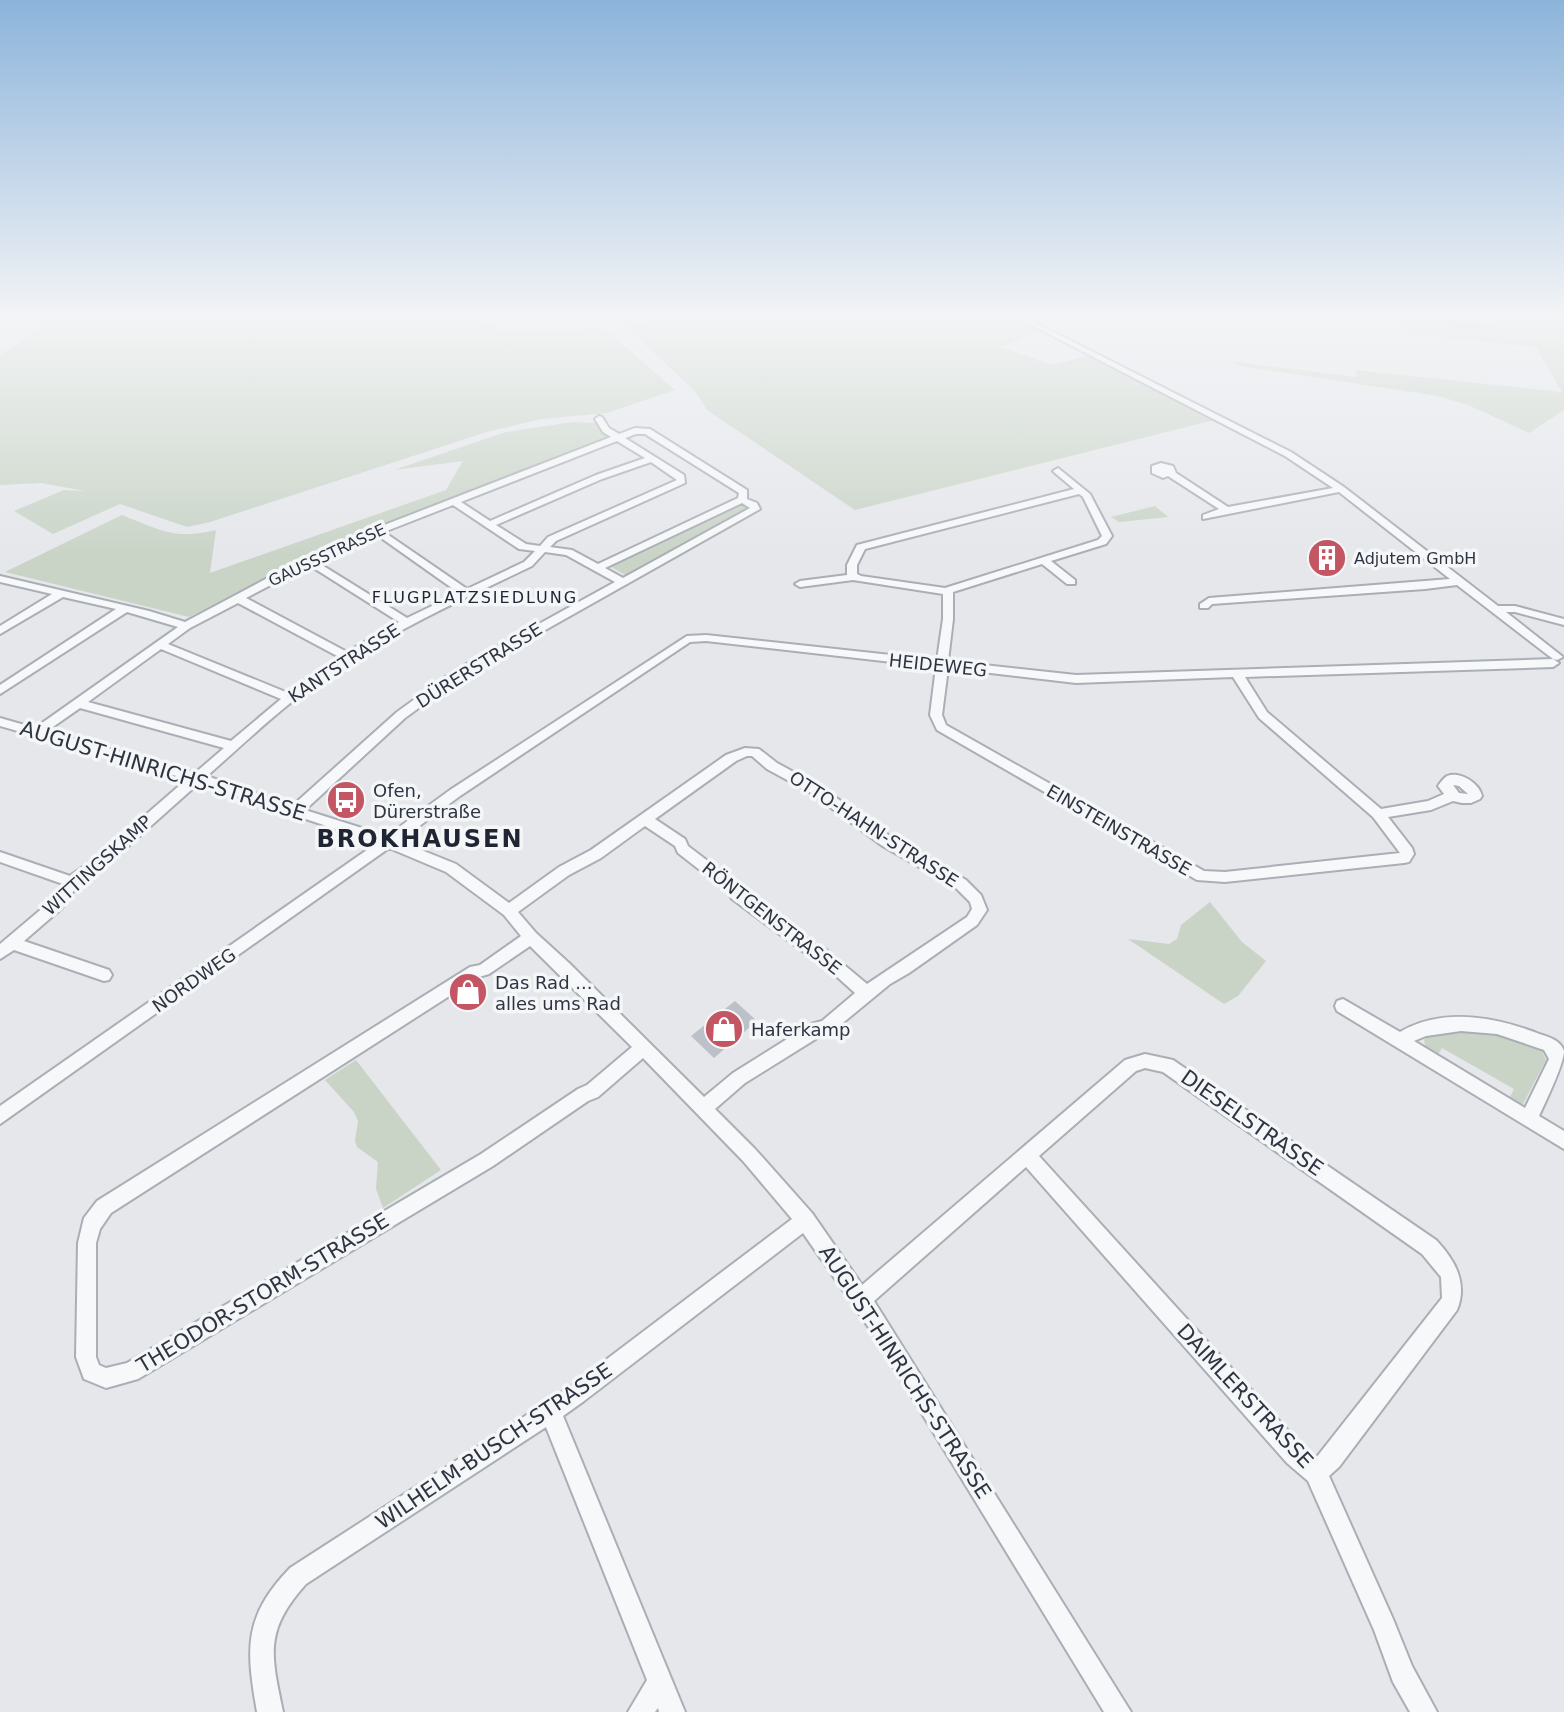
<svg xmlns="http://www.w3.org/2000/svg" width="1564" height="1712" font-family="'DejaVu Sans',sans-serif">
	<style>
		.green { fill: #c9d4c7 }
		.water { fill: #a3b3c7 }
		.building { fill: #bcc0c8 }
		.lines { fill: none; stroke-linecap: round; stroke-linejoin: round }
		.street-casing { stroke: #aaaeb5; stroke-width: 4 }
		.street { fill: #f7f8fa; fill-rule: evenodd }
		.labels { text-anchor: middle; dominant-baseline: central; stroke-width: 7; stroke-linejoin: round; paint-order: stroke }
		.far-street-label { font-size: 16px; fill: #2e3442; stroke: #f4f6f8 }
		.far-poi-label { font-size: 16px; fill: #2e3442; stroke: #f4f6f8; text-anchor: start }
		.far-neighbourhood-label { font-size: 16px; letter-spacing: 2px; fill: #1f2533; stroke: #f4f6f8 }
		.street-label { font-size: 18px; fill: #2e3442; stroke: #f4f6f8 }
		.poi-label { font-size: 18px; fill: #2e3442; stroke: #f4f6f8; text-anchor: start }
		.near-street-label { font-size: 21px; fill: #2e3442; stroke: #f4f6f8 }
		.district-label { font-size: 24px; font-weight: bold; letter-spacing: 2px; fill: #1f2533; stroke: #f4f6f8 }
	</style>
	<rect width="100%" height="100%" fill="#e5e7eb"/>
	<g class="green">
		<polygon points="57,317 468,317 508,331 549,332 603,327 675,390 607,413 542,419 490,431 210,522 187,527 120,504 53,534 14,511 64,490 85,491 41,483 0,485 0,355"/>
		<polygon points="671,317 1013,317 1041,331 1001,347 1053,365 1089,355 1214,420 855,510 707,410 695,391 626,327"/>
		<polygon points="1404,317 1564,317 1564,410 1529,433 1468,405 1438,396 1240,366 1229,361 1357,377 1355,370 1562,392 1536,347 1408,334"/>
		<path d="M 573,422 L 595,423 L 609,438 C 467,493 325,549 189,617 L 5,572 L 122,515 C 160,530 174,540 216,530 L 210,573 L 446,490 L 463,461 L 394,470 L 506,432 Z"/>
		<polygon points="735,504 745,506 746,509 627,576 608,565"/>
		<polygon points="1155,506 1168,517 1119,522 1111,517"/>
		<polygon points="1210,902 1242,942 1266,961 1238,996 1224,1004 1128,939 1169,944 1177,939 1181,925"/>
		<polygon points="1484,1031 1541,1049 1546,1060 1523,1104 1517,1106 1508,1101 1514,1089 1442,1048 1436,1058 1426,1050 1424,1040 1428,1036"/>
		<polygon points="356,1060 441,1170 383,1208 376,1189 378,1162 357,1147 355,1141 358,1121 354,1112 325,1080"/>
	</g>
	<path class="water" d="M 1417,317 L 1464,317 L 1491,327 C 1478,331 1427,326 1417,317 Z"/>
	<g class="building">
		<polygon points="1325,553 1342,570 1326,572 1309,554"/>
		<polygon points="735,1001 757,1021 714,1058 691,1036"/>
	</g>
	<g class="lines">
		<g class="street-casing">
			<g id="street">
				<polygon points="1016,317 1024,317 1291,452 1344,487 1498,606 1515,606 1564,619 1564,625 1515,612 1506,612 1563,657 1557,660 1553,659 1457,585 1425,589 1212,604 1208,608 1200,608 1200,604 1209,598 1450,579 1339,492 1203,519 1203,515 1219,509 1168,476 1163,478 1152,473 1152,466 1161,463 1173,466 1176,473 1228,507 1333,488 1285,456"/>
				<path d="M 599,416 L 602,417 L 609,428 L 619,434 L 635,428 L 650,429 L 747,490 L 747,499 L 757,503 L 760,509 L 460,678 L 405,718 L 305,810 L 387,836 L 450,790 L 687,636 L 706,635 L 937,660 L 943,619 L 943,594 L 853,580 L 800,587 L 795,584 L 800,581 L 847,575 L 847,565 L 857,545 L 1074,489 L 1055,473 L 1053,471 L 1058,468 L 1090,494 L 1112,536 L 1106,544 L 1051,561 L 1075,580 L 1075,584 L 1067,584 L 1042,564 L 953,592 L 953,619 L 948,661 L 1076,675 L 1553,659 L 1559,663 L 1553,667 L 1245,677 L 1267,712 L 1381,809 L 1428,801 L 1444,794 L 1438,786 C 1440,783 1444,778 1447,776 C 1460,771 1479,783 1482,796 L 1480,799 L 1471,803 L 1462,803 L 1453,801 L 1431,810 L 1388,817 L 1412,848 L 1414,854 L 1409,862 L 1404,863 L 1225,882 L 1197,880 L 937,730 L 930,715 L 936,667 L 706,641 L 690,642 L 460,796 L 399,841 L 456,864 L 509,903 L 559,867 L 591,850 L 726,755 L 745,748 L 759,749 L 777,763 L 821,787 L 891,837 L 966,880 L 981,895 L 987,910 L 977,925 L 909,973 L 890,984 L 833,1031 L 822,1035 L 745,1083 L 715,1109 L 755,1149 L 812,1213 L 862,1285 L 1125,1060 L 1145,1054 L 1173,1060 L 1436,1240 C 1455,1260 1468,1283 1457,1310 L 1339,1467 L 1329,1476 L 1393,1619 L 1412,1666 L 1437,1712 L 1410,1712 L 1393,1682 L 1374,1630 L 1308,1481 L 1287,1463 L 1026,1167 L 874,1301 L 1131,1712 L 1104,1712 L 874,1335 L 803,1233 L 584,1401 L 563,1416 L 685,1712 L 659,1712 L 658,1708 L 655,1712 L 628,1712 L 647,1680 L 546,1427 L 306,1584 C 264,1631 271,1654 283,1712 L 257,1712 C 246,1649 243,1617 290,1568 L 570,1387 L 792,1219 L 743,1161 L 643,1058 L 598,1097 L 588,1101 L 493,1166 L 138,1379 L 106,1388 L 84,1379 L 76,1357 L 78,1243 L 84,1218 L 97,1201 L 470,967 L 480,965 L 521,936 L 504,915 L 446,872 L 389,848 L 0,1124 L 0,1106 L 377,843 L 199,783 L 106,866 L 77,886 L 61,909 L 24,941 L 109,970 L 112,975 L 109,980 L 104,981 L 14,950 L 0,959 L 0,944 L 51,901 L 63,884 L 0,862 L 0,852 L 70,876 L 96,858 L 187,779 L 0,726 L 0,718 L 35,728 L 178,627 L 127,612 L 0,694 L 0,685 L 116,609 L 63,597 L 0,634 L 0,626 L 52,594 L 0,582 L 0,576 L 149,611 L 185,622 L 292,565 L 374,529 L 611,437 L 603,432 L 595,419 ZM 636,434 L 645,434 L 739,493 L 738,498 L 598,564 L 572,550 L 550,547 L 556,541 L 685,483 L 684,475 L 625,438 ZM 617,441 L 645,458 L 596,475 L 490,521 L 461,502 ZM 651,462 L 677,480 L 548,537 L 540,546 L 526,544 L 496,525 L 602,479 ZM 1079,494 L 1083,497 L 1102,536 L 1098,540 L 945,588 L 861,576 L 857,574 L 857,565 L 865,549 ZM 742,503 L 750,508 L 623,578 L 605,568 ZM 453,505 L 519,549 L 535,551 L 524,562 L 467,589 L 384,532 ZM 377,535 L 459,593 L 407,618 L 317,562 ZM 545,552 L 566,555 L 615,582 L 452,672 L 397,712 L 292,806 L 207,776 C 250,738 293,696 343,665 C 403,626 467,597 532,566 ZM 309,565 L 399,622 L 347,652 L 246,598 ZM 238,603 L 339,657 L 288,693 L 168,644 L 190,628 ZM 161,649 L 281,699 L 231,741 L 88,702 ZM 948,668 L 1076,683 L 1233,677 L 1259,718 L 1373,817 L 1400,853 L 1225,872 L 1204,871 L 946,725 L 942,715 ZM 80,708 L 224,748 L 195,773 L 47,731 ZM 747,756 L 752,756 L 767,769 L 811,793 L 881,845 L 956,888 L 970,902 L 972,909 L 967,917 L 867,984 L 825,949 L 815,945 L 742,891 L 738,884 L 688,846 L 685,839 L 655,819 L 736,761 ZM 1453,785 L 1459,786 L 1468,794 L 1459,793 ZM 645,826 L 675,846 L 678,853 L 728,892 L 732,899 L 805,953 L 815,957 L 855,993 L 822,1021 L 811,1024 L 733,1073 L 704,1097 L 569,963 L 536,933 L 518,912 L 569,875 L 601,858 ZM 530,946 L 632,1047 L 587,1085 L 578,1089 L 481,1154 L 127,1363 L 106,1368 L 99,1365 L 96,1357 L 96,1243 L 100,1229 L 111,1213 L 479,977 L 489,974 ZM 1145,1068 L 1163,1072 L 1422,1254 L 1441,1277 L 1442,1298 L 1316,1458 L 1303,1447 L 1039,1156 L 1136,1071 Z"/>
				<path d="M 1343,999 L 1400,1032 C 1443,1007 1494,1017 1537,1033 C 1547,1037 1560,1039 1564,1051 C 1564,1064 1545,1103 1539,1116 L 1564,1131 L 1564,1149 L 1337,1011 L 1335,1006 L 1337,1001 ZM 1461,1031 L 1497,1034 L 1544,1050 L 1549,1059 L 1525,1108 L 1414,1041 L 1426,1036 Z"/>
			</g>
		</g>
		<use href="#street" class="street"/>
	</g>
	<linearGradient id="sky" x2="0" y2="1"><stop stop-color="#8cb4db"/><stop offset="0.57" stop-color="#f3f4f6"/><stop offset="1" stop-color="#f3f4f6" stop-opacity="0"/></linearGradient>
	<rect width="1564" height="556" fill="url(#sky)"/>
	<defs>
		<g id="building-disc" transform="scale(2.0125)"><circle r="9.5" fill="#c35662" stroke="#f4f6f8"/><path d="M-4-6H4V6H1V3H-1V6H-4ZM-2.5-4.3h1.7v1.8h-1.7ZM.8-4.3h1.7v1.8H.8ZM-2.5-1h1.7V.8h-1.7ZM.8-1h1.7V.8H.8Z" fill="#fff"/></g>
		<g id="bus-disc" transform="scale(2.0125)"><circle r="9.5" fill="#c35662" stroke="#f4f6f8"/><path d="M-5-6H5V4H4V6H2V4H-2V6H-4V4H-5ZM-3.5-4V0h7V-4ZM-3.5 1.2v1.5H-2V1.2ZM2 1.2v1.5H3.5V1.2Z" fill="#fff"/></g>
		<g id="shop-disc" transform="scale(2.0125)"><circle r="9.5" fill="#c35662" stroke="#f4f6f8"/><path d="M-5-2.5h2.3a2.7 3.5 0 0 1 5.4 0H5L5.5 6h-11ZM-1.5-2.5h3a1.5 2.3 0 0 0-3 0Z" fill="#fff"/></g>
	</defs>
	<g fill-rule="evenodd">
		<use href="#building-disc" x="1327" y="558"/>
		<use href="#bus-disc" x="346" y="800"/>
		<use href="#shop-disc" x="468" y="992"/>
		<use href="#shop-disc" x="724" y="1029"/>
	</g>
	<g class="labels">
		<g class="far-street-label">
			<text transform="translate(327 555) rotate(-25)">GAUSSSTRASSE</text>
		</g>
		<g class="far-poi-label">
			<text x="1354" y="558">Adjutem GmbH</text>
		</g>
		<g class="far-neighbourhood-label">
			<text x="475" y="597">FLUGPLATZSIEDLUNG</text>
		</g>
		<g class="street-label">
			<text transform="translate(344 663) rotate(-33)">KANTSTRASSE</text>
			<text transform="translate(479 665) rotate(-32)">DÜRERSTRASSE</text>
			<text transform="translate(938 665) rotate(6)">HEIDEWEG</text>
			<text transform="translate(874 829) rotate(33)">OTTO-HAHN-STRASSE</text>
			<text transform="translate(1119 830) rotate(30)">EINSTEINSTRASSE</text>
			<text transform="translate(97 865) rotate(-42)">WITTINGSKAMP</text>
			<text transform="translate(772 918) rotate(38)">RÖNTGENSTRASSE</text>
			<text transform="translate(194 980) rotate(-35)">NORDWEG</text>
		</g>
		<g class="poi-label">
			<text x="373" y="790">Ofen,<tspan x="373" dy="21">Dürerstraße</tspan></text>
			<text x="495" y="982">Das Rad ...<tspan x="495" dy="21">alles ums Rad</tspan></text>
			<text x="751" y="1029">Haferkamp</text>
		</g>
		<g class="near-street-label">
			<text transform="translate(163 771) rotate(17)">AUGUST-HINRICHS-STRASSE</text>
			<text transform="translate(1252 1123) rotate(35)">DIESELSTRASSE</text>
			<text transform="translate(263 1293) rotate(-31)">THEODOR-STORM-STRASSE</text>
			<text transform="translate(905 1372) rotate(57)">AUGUST-HINRICHS-STRASSE</text>
			<text transform="translate(1245 1396) rotate(47)">DAIMLERSTRASSE</text>
			<text transform="translate(494 1446) rotate(-34)">WILHELM-BUSCH-STRASSE</text>
		</g>
		<g class="district-label">
			<text x="420" y="839">BROKHAUSEN</text>
		</g>
	</g>
</svg>
